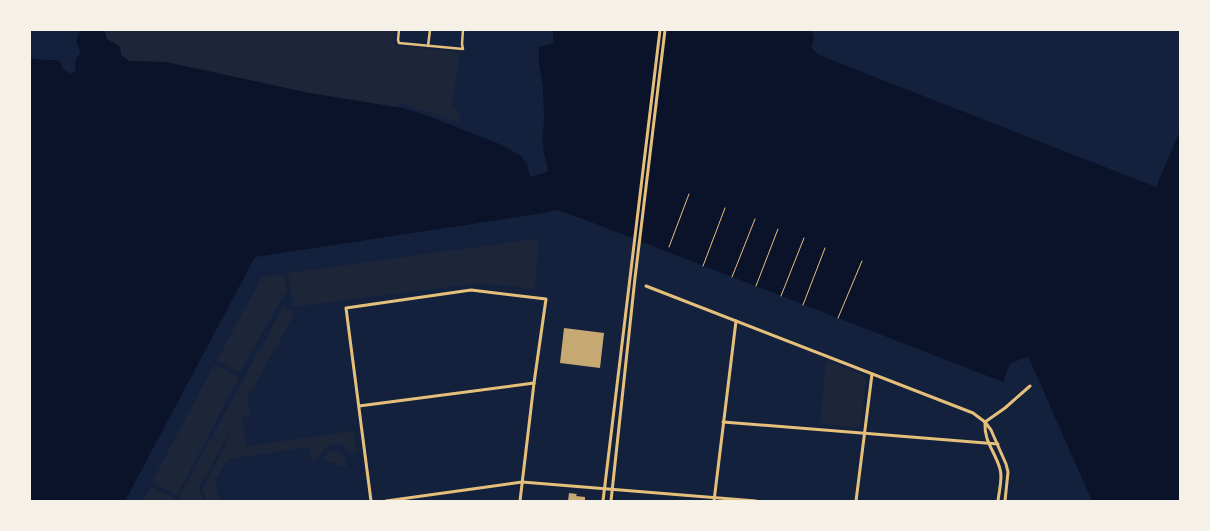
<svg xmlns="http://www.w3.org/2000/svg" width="1210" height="531" font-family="'Sofia Sans Condensed',sans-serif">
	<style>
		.green { fill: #1d2539 }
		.water { fill: #0b132b }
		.building { fill: #c6a872 }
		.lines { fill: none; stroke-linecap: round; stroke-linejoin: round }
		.path { stroke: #e5c07b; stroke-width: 1 }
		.minor { stroke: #e5c07b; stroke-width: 2.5 }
		.tertiary { stroke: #e5c07b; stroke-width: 3 }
	</style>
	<rect width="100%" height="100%" fill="#14213d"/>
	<g class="green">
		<polygon points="104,30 396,30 394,43 396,46 460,52 452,105 460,113 459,122 399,103 398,107 309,93 166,62 129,61 121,55 120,47 107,39"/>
		<polygon points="535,239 538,243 535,289 479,283 293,307 288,273"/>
		<polygon points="283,274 287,290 240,372 217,360 262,277"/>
		<path d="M 283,307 L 295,313 L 248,397 L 250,415 L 242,416 L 246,446 L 353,431 L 357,453 L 351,455 C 350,454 348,448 347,448 C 335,438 321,447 318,460 L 311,461 L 309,447 L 228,459 L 215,480 L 219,501 L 206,501 L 203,488 L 230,436 L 229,433 L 199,488 L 203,501 L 182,501 L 180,495 Z"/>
		<polygon points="826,361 863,375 866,381 861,424 856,427 820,424"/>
		<polygon points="214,365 239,377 177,495 152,482"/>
		<path d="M 332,451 C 344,450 345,458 347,468 L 325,460 C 325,455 328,453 332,451 Z"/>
		<polygon points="151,487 179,501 143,501"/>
	</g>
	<path class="water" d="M 80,30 L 104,30 L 107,39 L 120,47 L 121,55 L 129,61 L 166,62 L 309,93 L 402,108 L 426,115 L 502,145 L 521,156 L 527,164 L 530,177 L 548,172 L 544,153 L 542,137 L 544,123 L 543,86 L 539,65 L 539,47 L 553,43 L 553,30 L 811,30 L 814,37 L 812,48 L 819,55 L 1156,187 L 1180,131 L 1180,501 L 1092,501 L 1028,356 L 1010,364 L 1003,382 L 583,219 L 557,210 L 538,214 L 255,257 L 125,501 L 30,501 L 30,58 L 42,60 L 56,60 L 60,61 L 63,69 L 71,74 C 78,72 74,66 76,59 C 86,48 74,48 77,39 C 78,36 80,33 80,30 Z"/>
	<g class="building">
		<polygon points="564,328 604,333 600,368 560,363"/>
		<polygon points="569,493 577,494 576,496 585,497 585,501 568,501"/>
	</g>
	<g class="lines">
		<g class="path">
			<polyline points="669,247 689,194"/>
			<polyline points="703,266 725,208"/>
			<polyline points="732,277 755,219"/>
			<polyline points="756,286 778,229"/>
			<polyline points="781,296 804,238"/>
			<polyline points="803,305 825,248"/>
			<polyline points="838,318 862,261"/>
		</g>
		<g class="minor">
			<polyline points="399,30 398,40 399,43 463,49 462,44 463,30"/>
			<polyline points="428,46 430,30"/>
		</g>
		<g class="tertiary">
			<polyline points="646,286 973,413 985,422 991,430 1006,464 1008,472 1005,501"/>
			<polyline points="359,406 534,383"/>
			<polyline points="723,422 998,444"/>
			<polyline points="985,422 1005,408 1030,386"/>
			<path d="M 985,423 C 984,442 995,451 1000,469 C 1003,478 999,491 998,501"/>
			<polyline points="371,501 346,308 471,290 546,299 534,383 520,501"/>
			<polyline points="386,501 522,482 756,501"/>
			<polyline points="603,501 660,30"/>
			<polyline points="611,501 635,278 665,30"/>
			<polyline points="714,501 736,321"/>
			<polyline points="856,501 872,374"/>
		</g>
	</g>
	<rect width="1210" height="531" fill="none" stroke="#f6f1e7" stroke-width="62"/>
</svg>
